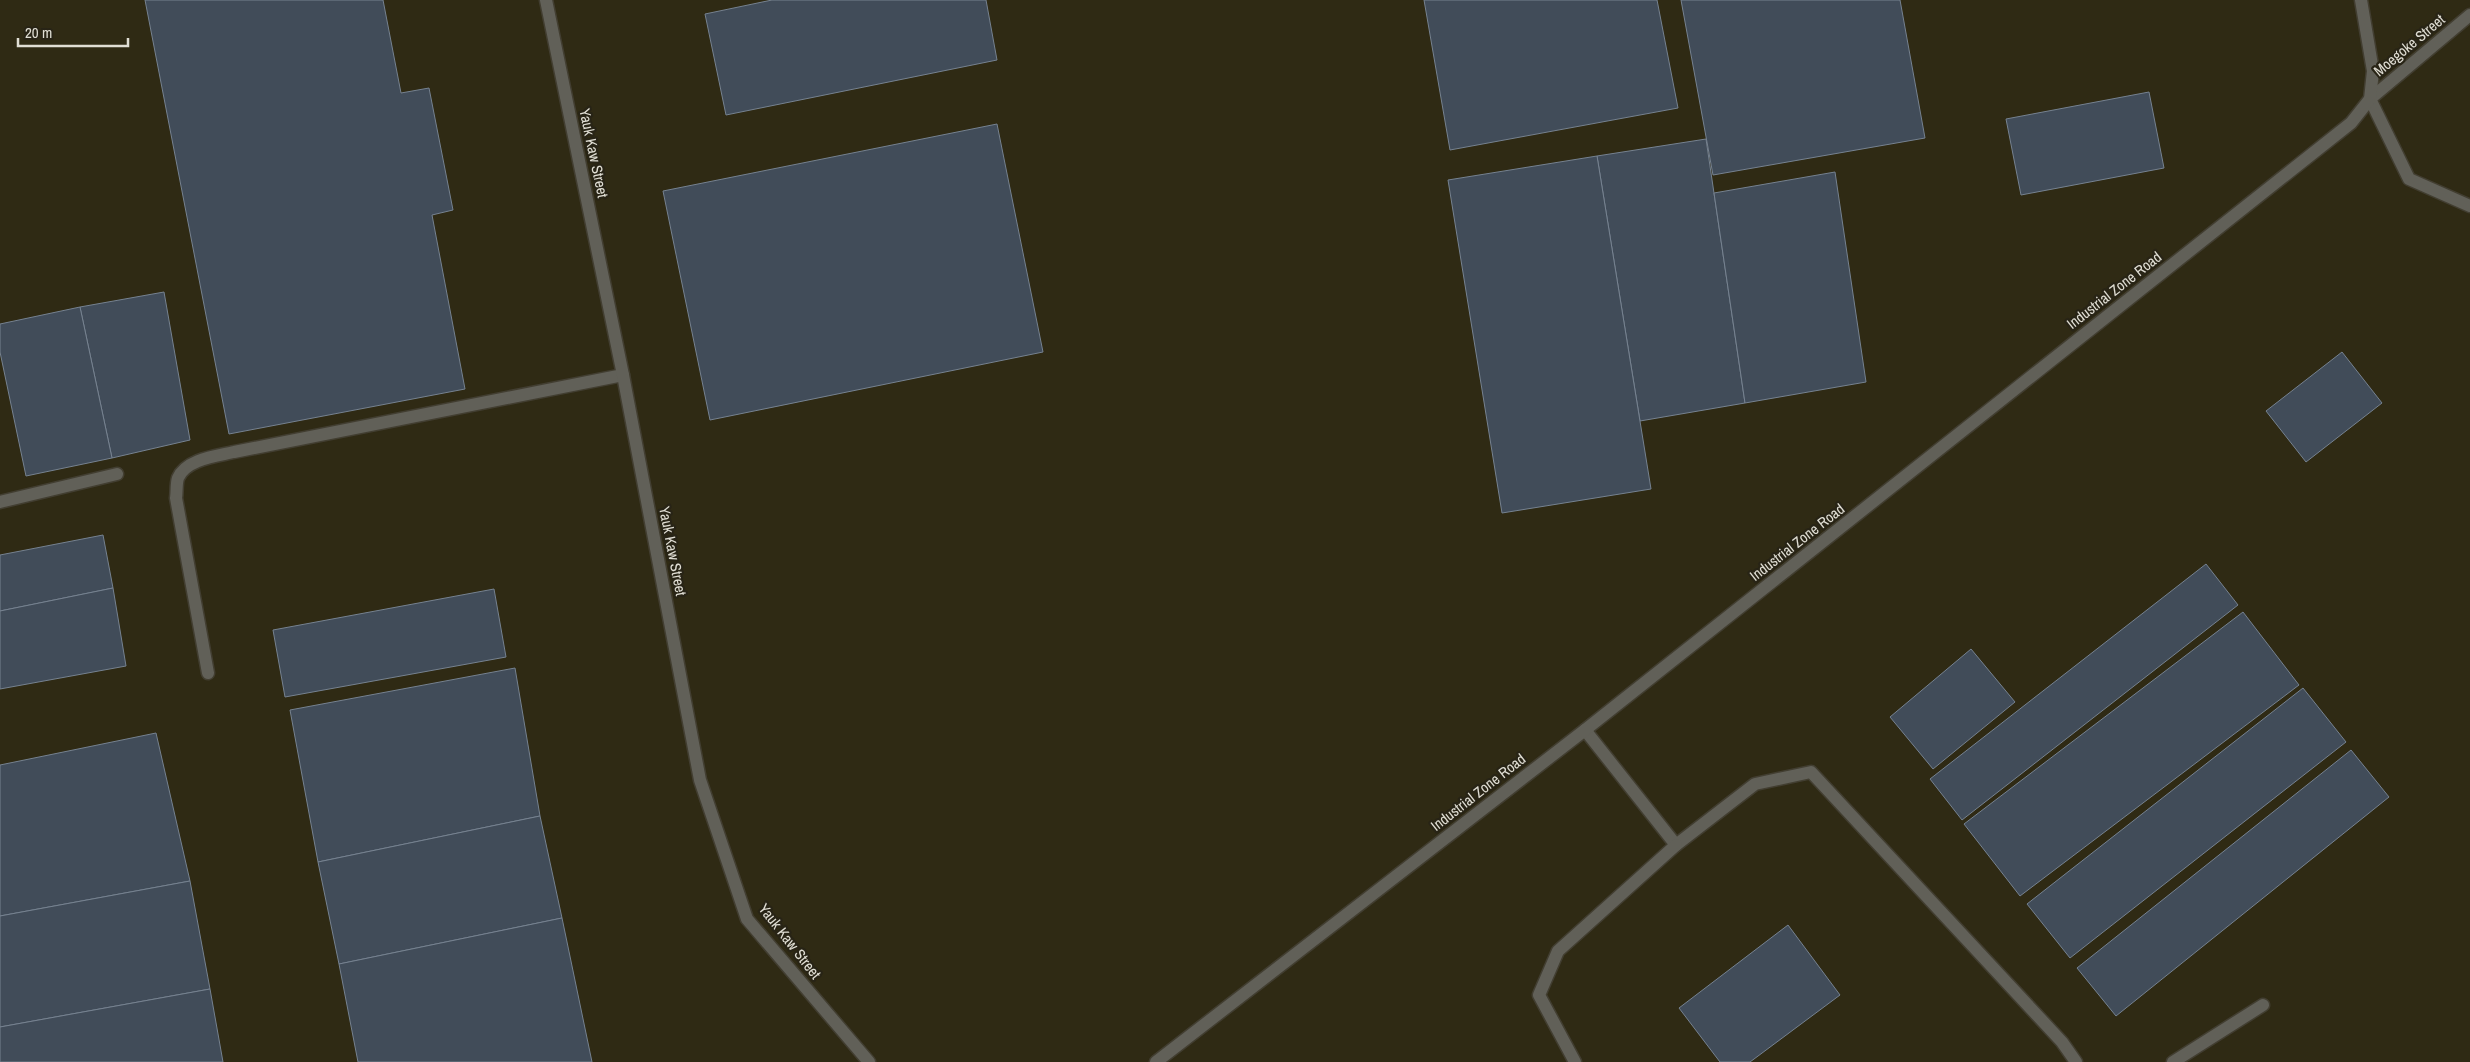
<svg xmlns="http://www.w3.org/2000/svg" width="2470" height="1062" font-family="'Archivo Narrow',sans-serif">
	<style>
		.built { fill: #2f2a14 }
		.building { fill: #414c59; stroke: #768290 }
		.lines { fill: none; stroke-linecap: round; stroke-linejoin: round }
		.service-casing { stroke: #423e31; stroke-width: 15 }
		.minor-casing { stroke: #423e31; stroke-width: 15 }
		.tertiary-casing { stroke: #423e31; stroke-width: 15 }
		.service { stroke: #616058; stroke-width: 12 }
		.minor { stroke: #616058; stroke-width: 12 }
		.tertiary { stroke: #616058; stroke-width: 12 }
		.labels { text-anchor: middle; dominant-baseline: central; stroke-width: 4.5; stroke-linejoin: round; paint-order: stroke }
		.street-label { font-size: 15px; fill: #e0ded4; stroke: #282416 }
	</style>
	<rect width="100%" height="100%" fill="#282416"/>
	<rect class="built" x="0" y="0" width="2470" height="1062"/>
	<g class="building">
		<polygon points="145,0 383,0 401,93 429,88 453,210 432,215 465,389 229,434"/>
		<polygon points="772,0 986,0 997,60 726,115 705,14"/>
		<polygon points="1424,0 1657,0 1678,108 1450,150"/>
		<polygon points="1681,0 1900,0 1925,138 1713,175"/>
		<polygon points="2149,92 2164,168 2021,195 2006,119"/>
		<polygon points="997,124 1043,352 710,420 663,191"/>
		<polygon points="1706,139 1745,403 1640,421 1597,156"/>
		<polygon points="1597,156 1651,489 1502,513 1448,180"/>
		<polygon points="1835,172 1866,382 1745,403 1714,193"/>
		<polygon points="164,292 190,440 112,458 80,307"/>
		<polygon points="80,307 112,458 26,476 0,352 0,324"/>
		<polygon points="2342,352 2382,403 2306,462 2266,411"/>
		<polygon points="103,535 113,588 0,611 0,555"/>
		<polygon points="2206,564 2238,605 1962,820 1930,779"/>
		<polygon points="113,588 126,666 0,689 0,611"/>
		<polygon points="494,589 506,657 285,697 273,630"/>
		<polygon points="2243,612 2299,685 2020,896 1964,824"/>
		<polygon points="1971,649 2015,702 1933,769 1890,717"/>
		<polygon points="515,668 540,816 318,862 290,710"/>
		<polygon points="2303,688 2346,742 2070,958 2027,904"/>
		<polygon points="156,733 190,881 0,916 0,765"/>
		<polygon points="2351,750 2389,797 2116,1016 2077,968"/>
		<polygon points="540,816 562,918 339,964 318,862"/>
		<polygon points="190,881 210,989 0,1027 0,916"/>
		<polygon points="562,918 592,1062 358,1062 339,964"/>
		<polygon points="1788,925 1840,995 1750,1062 1720,1062 1679,1008"/>
		<polygon points="210,989 223,1062 0,1062 0,1027"/>
	</g>
	<g class="lines">
		<g class="service-casing">
			<g id="service">
				<polyline points="0,502 117,474"/>
				<path d="M 208,673 L 176,498 C 177,493 176,484 178,478 C 186,459 217,456 234,452 L 623,375"/>
				<polyline points="1585,730 1676,845 1755,784 1811,772 2062,1042 2076,1062"/>
				<polyline points="1575,1062 1539,995 1558,951 1676,845"/>
				<polyline points="2173,1062 2263,1005"/>
			</g>
		</g>
		<g class="minor-casing">
			<g id="minor">
				<polyline points="546,0 623,375 700,780 747,919 869,1062"/>
				<polyline points="2470,15 2370,99 2409,179 2470,206"/>
			</g>
		</g>
		<g class="tertiary-casing">
			<polyline id="tertiary" points="1156,1062 1585,730 2351,123 2370,99 2373,71 2361,0"/>
		</g>
		<use href="#service" class="service"/>
		<use href="#minor" class="minor"/>
		<use href="#tertiary" class="tertiary"/>
	</g>
	<g class="labels">
		<g class="street-label">
			<text transform="translate(2409 45) rotate(-40)">Moegoke Street</text>
			<text transform="translate(594 153) rotate(78)">Yauk Kaw Street</text>
			<text transform="translate(2114 290) rotate(-38)">Industrial Zone Road</text>
			<text transform="translate(1797 542) rotate(-38)">Industrial Zone Road</text>
			<text transform="translate(673 551) rotate(79)">Yauk Kaw Street</text>
			<text transform="translate(1478 792) rotate(-38)">Industrial Zone Road</text>
			<text transform="translate(790 941) rotate(52)">Yauk Kaw Street</text>
		</g>
	</g>
	<path d="M18 38v8h110v-8" fill="none" stroke="#e0ded4" stroke-width="2.5"/>
	<text x="25" y="38" font-size="15" fill="#e0ded4" stroke="#282416" stroke-width="4" paint-order="stroke">20 m</text>
</svg>
